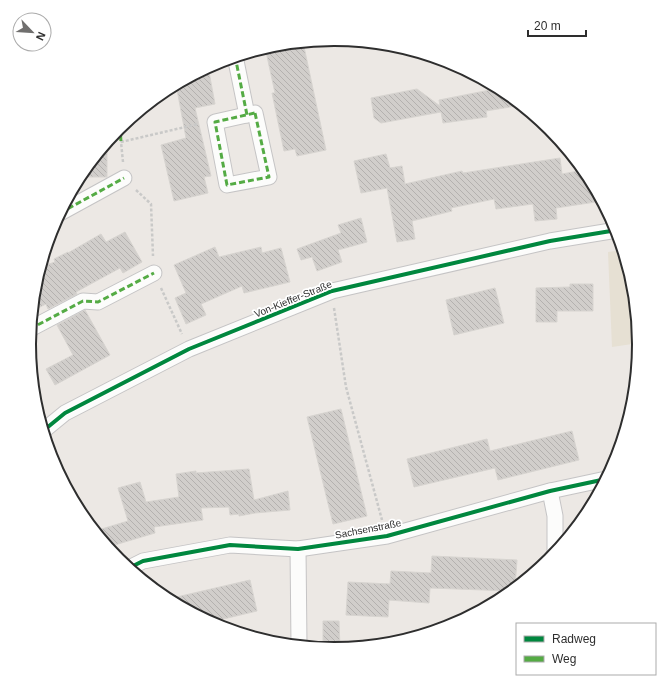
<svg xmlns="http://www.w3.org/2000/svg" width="668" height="687" font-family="Helvetica,sans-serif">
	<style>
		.education { fill: #e6e0d3 }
		.building { fill: url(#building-back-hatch); stroke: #d7d4d0 }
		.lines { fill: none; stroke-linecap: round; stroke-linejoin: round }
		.minor-casing { stroke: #c5c4c5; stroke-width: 17 }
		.path { stroke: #c9c9c8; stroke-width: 2.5; stroke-dasharray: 3 2; stroke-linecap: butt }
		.minor { stroke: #fcfcfb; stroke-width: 15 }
		.quiet { stroke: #54ab44; stroke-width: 3; stroke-dasharray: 6 3; stroke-linecap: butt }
		.cycleway-casing { stroke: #fff; stroke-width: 6 }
		.cycleway { stroke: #00873e; stroke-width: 4 }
		.labels { text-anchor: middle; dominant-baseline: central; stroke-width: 3.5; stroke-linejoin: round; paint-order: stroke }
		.street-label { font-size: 10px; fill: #2e2e2e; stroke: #fff }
		.rim { fill: none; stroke: #2e2e2e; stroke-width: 2 }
	</style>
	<defs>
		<pattern id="building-back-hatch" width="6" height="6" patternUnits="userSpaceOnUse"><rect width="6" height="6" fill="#d1cecb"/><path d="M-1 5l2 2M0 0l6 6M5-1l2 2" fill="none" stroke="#b4b1af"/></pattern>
	</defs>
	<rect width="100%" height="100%" fill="#ece8e4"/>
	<polygon class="education" points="623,250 633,284 639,343 612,347 608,252"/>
	<g class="building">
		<polygon points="303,42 326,150 297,156 295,149 284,151 272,93 275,93 265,47 275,44"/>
		<polygon points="209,72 215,104 195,108 211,176 204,177 208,193 174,201 161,145 186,138 176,84 192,75"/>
		<polygon points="500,88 522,105 486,111 487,117 443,123 441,112 381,123 374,118 371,98 417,89 440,106 439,100"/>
		<polygon points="107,142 107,177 79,177 81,174"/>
		<polygon points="386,154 390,168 402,166 405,184 462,171 463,173 560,158 562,174 584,170 602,201 556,208 557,219 535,221 533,204 496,209 494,199 451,208 452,211 412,221 415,239 397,242 387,188 361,193 354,161"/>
		<polygon points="361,218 367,242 338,250 342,262 317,271 312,257 301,260 297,249 341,233 338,225"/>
		<polygon points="125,232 142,262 123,273 120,268 76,292 77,294 48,309 46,304 32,311 35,284 40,267 55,262 54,259 68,252 68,253 101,234 106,242"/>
		<polygon points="215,247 219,257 261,247 262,253 281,248 290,282 244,293 242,286 201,304 206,315 186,324 175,298 186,293 174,265"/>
		<polygon points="570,284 593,284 593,311 557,311 557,322 536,322 536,288 570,287"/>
		<polygon points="495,288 504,323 454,335 446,300"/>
		<polygon points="85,310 110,355 55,385 46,369 73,355 57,325"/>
		<polygon points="341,409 367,516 333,524 307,417"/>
		<polygon points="572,431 579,460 498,480 495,468 414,487 407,459 487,439 490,451"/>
		<polygon points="249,469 254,500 288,491 290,510 255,513 239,516 239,514 230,515 229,507 201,508 203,520 154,527 155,533 108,547 95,531 128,521 118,488 140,482 146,502 179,497 176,474 196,471 196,473"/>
		<polygon points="432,556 517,560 515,587 510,591 430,588 429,603 389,600 388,617 346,615 348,582 390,584 391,571 431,573"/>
		<polygon points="250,580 257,611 211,622 168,599"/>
		<polygon points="323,621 339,621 340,648 323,647"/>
	</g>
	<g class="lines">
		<g class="minor-casing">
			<g id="minor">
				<polyline points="235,56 247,115"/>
				<polygon points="255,113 269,177 227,185 215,122"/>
				<polyline points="60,213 124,178"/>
				<polyline points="30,329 83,301 98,302 154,273"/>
				<polyline points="43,431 65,413 189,349 332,291 550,241 617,230"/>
				<polyline points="550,491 555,516 555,552"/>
				<polyline points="298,549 299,645"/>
				<polyline points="129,568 143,561 230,545 298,549 387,536 550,491 606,479"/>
			</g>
		</g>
		<g class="path">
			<polyline points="123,162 121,142 198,124"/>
			<polyline points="136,190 151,204 153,256"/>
			<polyline points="161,288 182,334"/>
			<polyline points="334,308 346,387 382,520"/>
		</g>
		<use href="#minor" class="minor"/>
		<g class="quiet">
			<polyline points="235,56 247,115"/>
			<polygon points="255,113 269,177 227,185 215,122"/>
			<polyline points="120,126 121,142"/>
			<polyline points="60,213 124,178"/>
			<polyline points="30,329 83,301 98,302 154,273"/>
		</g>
		<g class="cycleway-casing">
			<g id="cycleway">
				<polyline points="43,431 65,413 189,349 332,291 550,241 617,230"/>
				<polyline points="129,568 143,561 230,545 298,549 387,536 550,491 606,479"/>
			</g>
		</g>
		<use href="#cycleway" class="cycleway"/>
	</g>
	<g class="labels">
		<g class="street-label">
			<text transform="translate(293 299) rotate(-22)">Von-Kieffer-Straße</text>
			<text transform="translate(368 529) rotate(-11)">Sachsenstraße</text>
		</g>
	</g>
	<path d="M0 0H668V687H0ZM36 344a298 298 0 1 1 596 0a298 298 0 1 1-596 0Z" fill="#fff" fill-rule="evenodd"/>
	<path class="rim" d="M36 344a298 298 0 1 1 596 0a298 298 0 1 1-596 0Z"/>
	<rect x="516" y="623" width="140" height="52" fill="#ffffff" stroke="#ababab"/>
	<rect x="524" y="636" width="20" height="6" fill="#00873e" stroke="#ababab"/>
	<text x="552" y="643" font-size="12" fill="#2e2e2e">Radweg</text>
	<rect x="524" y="656" width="20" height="6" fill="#54ab44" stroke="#ababab"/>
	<text x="552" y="663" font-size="12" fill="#2e2e2e">Weg</text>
	<g transform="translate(32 32) rotate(115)"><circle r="19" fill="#ffffff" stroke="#ababab"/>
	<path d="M0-3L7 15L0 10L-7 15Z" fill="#706f6e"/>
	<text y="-6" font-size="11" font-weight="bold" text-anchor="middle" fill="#2e2e2e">N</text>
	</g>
	<path d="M528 30v6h58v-6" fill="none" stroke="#2e2e2e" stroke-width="2"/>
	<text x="534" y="30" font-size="12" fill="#2e2e2e" stroke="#ffffff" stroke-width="3" paint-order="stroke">20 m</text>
</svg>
